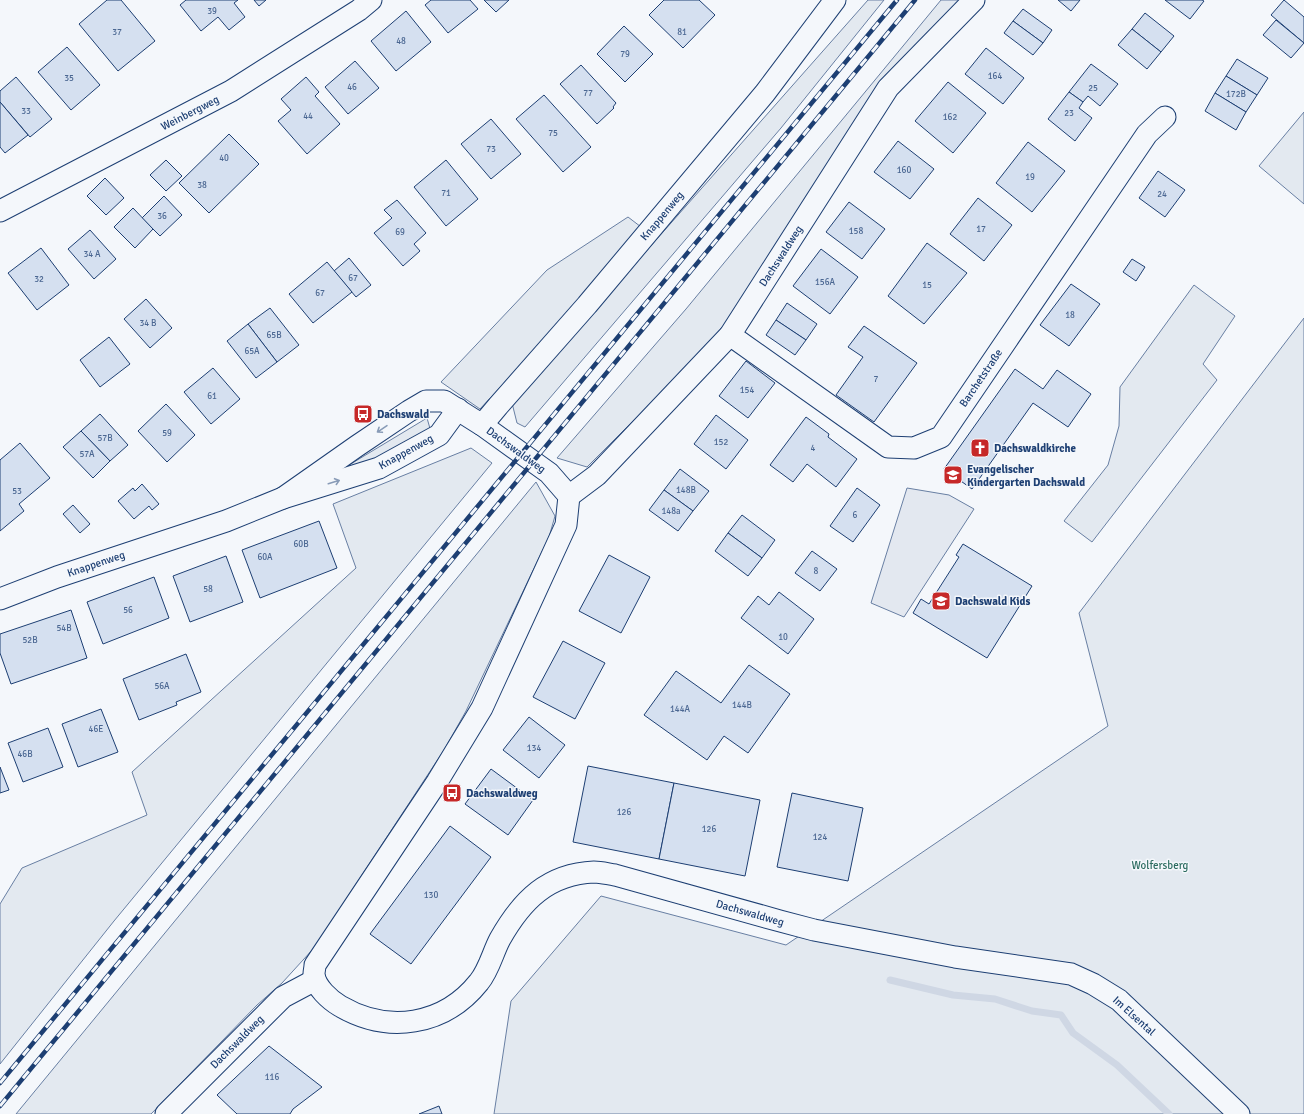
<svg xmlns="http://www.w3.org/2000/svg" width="1304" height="1114" font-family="Signika,sans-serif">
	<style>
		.green { fill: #e3e9f0; stroke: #687fa3 }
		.parking { fill: #e3e8f0; stroke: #687fa3 }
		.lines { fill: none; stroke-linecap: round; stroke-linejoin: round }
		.stream { stroke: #cfd7e4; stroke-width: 7 }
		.building { fill: #d5e0f0; stroke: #1d3f73 }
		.street-casing { stroke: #1d3f73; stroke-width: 23 }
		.street { stroke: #f4f7fb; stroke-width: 21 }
		.rail-casing { stroke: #1d3f73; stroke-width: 4.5 }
		.rail { stroke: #f4f7fb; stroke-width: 3; stroke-dasharray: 9; stroke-linecap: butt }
		.oneway { stroke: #889bb7 }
		.labels { text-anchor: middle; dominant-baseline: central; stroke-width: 3; stroke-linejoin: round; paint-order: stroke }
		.number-label { font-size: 9px; fill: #4b6792 }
		.street-label { font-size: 11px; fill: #1d3f73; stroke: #f4f7fb }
		.poi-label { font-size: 11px; font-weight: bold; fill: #1d3f73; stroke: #f4f7fb; text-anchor: start }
		.park-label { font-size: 11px; fill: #2c6c60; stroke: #f4f7fb }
	</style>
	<rect width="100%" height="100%" fill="#f4f7fb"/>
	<g class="green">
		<polygon points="868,0 884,0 781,128 525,427 517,423 512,403"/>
		<polygon points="941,0 970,0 887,86 726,328 587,467 557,458 686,309"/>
		<polygon points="1304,112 1304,204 1259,166"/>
		<polygon points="628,217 645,230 480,409 441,382 547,270"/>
		<polygon points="1194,285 1235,316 1203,364 1217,380 1092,542 1064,521 1108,465 1119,426 1120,387"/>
		<polygon points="1304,318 1304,1114 494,1114 511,1001 601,896 786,945 1108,726 1079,613"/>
		<polygon points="427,418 431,432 352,471 349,465"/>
		<polygon points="471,448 492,463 114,921 0,1064 0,904 22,868 147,815 132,772 356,568 333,504"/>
		<polygon points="536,482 555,516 549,537 466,711 444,750 314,948 282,983 257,1005 151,1114 16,1114"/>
	</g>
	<polygon class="parking" points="907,488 949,495 974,509 904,617 871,603"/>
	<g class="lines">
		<polyline class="stream" points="890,980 953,995 995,999 1032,1011 1061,1015 1073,1033 1117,1065 1169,1114"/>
	</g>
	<g class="building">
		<polygon points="107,0 121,0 155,41 118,71 79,24"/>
		<polygon points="186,0 238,0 234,3 245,17 229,30 218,17 201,31 180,5"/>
		<polygon points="254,0 266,0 259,6"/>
		<polygon points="431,0 470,0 478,9 448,33 425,5"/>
		<polygon points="484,0 509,0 496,12"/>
		<polygon points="664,0 699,0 715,15 683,48 649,15"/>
		<polygon points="1058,0 1080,0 1071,11"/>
		<polygon points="1165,0 1202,0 1204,1 1190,19"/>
		<polygon points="1284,0 1304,17 1304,43 1271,15"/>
		<polygon points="1023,9 1052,30 1043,43 1013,21"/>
		<polygon points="406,11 431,42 396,71 371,41"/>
		<polygon points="1145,13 1174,36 1161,52 1132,29"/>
		<polygon points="1276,20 1304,43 1291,58 1263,35"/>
		<polygon points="1013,21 1043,43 1033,55 1004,33"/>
		<polygon points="624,26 653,54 625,82 597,54"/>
		<polygon points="1132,29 1161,52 1147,69 1118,45"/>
		<polygon points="67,47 100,85 71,110 38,72"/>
		<polygon points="986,48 1024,78 1003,104 965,74"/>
		<polygon points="1237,59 1268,78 1257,95 1226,76"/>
		<polygon points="355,61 379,88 348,114 325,87"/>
		<polygon points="1091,64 1118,84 1100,106 1088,96 1083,102 1069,92"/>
		<polygon points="581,65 616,103 613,107 614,108 597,124 560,84"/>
		<polygon points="1226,76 1257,95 1246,112 1215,93"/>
		<polygon points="16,77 52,119 30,137 0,102 0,91"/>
		<polygon points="306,77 319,92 315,96 340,124 307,154 278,121 291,110 281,99"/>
		<polygon points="948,82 986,113 953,153 915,121"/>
		<polygon points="1069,92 1083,102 1079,108 1092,118 1075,141 1048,119"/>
		<polygon points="1215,93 1246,112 1236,130 1205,111"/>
		<polygon points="544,95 591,147 563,172 516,119"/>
		<polygon points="0,102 28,135 5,153 0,147"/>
		<polygon points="491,119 521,154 491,179 461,144"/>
		<polygon points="229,134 259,164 209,213 179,183"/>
		<polygon points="898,141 934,169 910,199 874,172"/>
		<polygon points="1028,142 1065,171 1032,212 996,183"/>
		<polygon points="166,160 182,176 166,191 150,175"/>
		<polygon points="446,160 478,199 446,226 414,187"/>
		<polygon points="1158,171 1185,190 1165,217 1139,198"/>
		<polygon points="105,178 124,198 106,215 87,196"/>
		<polygon points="164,196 182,215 160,236 142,218"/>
		<polygon points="978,198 1012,225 984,261 950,234"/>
		<polygon points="397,200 426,233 414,244 420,251 403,266 374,233 392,218 384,210"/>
		<polygon points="849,202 885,229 862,259 826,232"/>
		<polygon points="133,208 153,229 135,248 114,227"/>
		<polygon points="90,230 116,259 94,279 68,249"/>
		<polygon points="927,243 967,273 924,324 888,296"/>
		<polygon points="41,248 69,285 37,310 8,273"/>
		<polygon points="821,249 858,277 830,314 793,286"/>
		<polygon points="349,258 371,285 356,297 334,271"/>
		<polygon points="1132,259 1145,267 1136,281 1123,272"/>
		<polygon points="327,262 352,292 313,323 289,294"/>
		<polygon points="1071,284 1100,304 1069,346 1040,325"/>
		<polygon points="146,299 172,328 150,348 124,319"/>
		<polygon points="787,303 817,324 806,340 776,320"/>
		<polygon points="270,308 299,345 277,362 248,324"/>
		<polygon points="776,320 806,340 795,355 766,335"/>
		<polygon points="248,324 277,362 256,378 227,341"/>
		<polygon points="864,326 917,363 874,422 836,395 863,357 848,347"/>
		<polygon points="109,337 130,364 100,387 80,360"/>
		<polygon points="746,361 775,383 748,418 719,396"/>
		<polygon points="213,368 240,399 211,424 184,392"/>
		<polygon points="1015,369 1043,389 1057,370 1091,394 1068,427 1033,403 972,489 944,469"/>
		<polygon points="166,404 195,435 167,462 138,431"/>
		<polygon points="100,414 128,445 110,461 81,431"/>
		<polygon points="716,415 748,440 726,469 694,444"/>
		<polygon points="806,417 829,434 828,437 857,459 836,487 807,464 793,482 770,465"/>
		<polygon points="81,431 110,461 93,478 63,447"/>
		<polygon points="20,443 50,478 19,504 24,511 0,531 0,460"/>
		<polygon points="680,469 709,491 693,511 664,490"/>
		<polygon points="142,484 159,504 152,510 149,506 134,519 118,501 133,488 135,491"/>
		<polygon points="857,488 880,505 853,542 830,526"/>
		<polygon points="664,490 693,511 678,531 649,510"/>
		<polygon points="73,505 90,524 80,533 63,514"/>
		<polygon points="742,515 775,540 762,558 728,533"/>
		<polygon points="319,521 337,568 260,598 242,550"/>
		<polygon points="728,533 762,558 748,576 715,551"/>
		<polygon points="963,544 1032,586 987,658 913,613 921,599 929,604 959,557 956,555"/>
		<polygon points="812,551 837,569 820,591 795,573"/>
		<polygon points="609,555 650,577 621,633 579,611"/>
		<polygon points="226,556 243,602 190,622 173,576"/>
		<polygon points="154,577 169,618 103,644 87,602"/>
		<polygon points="779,592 814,619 788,654 741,618 758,596 769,605"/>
		<polygon points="71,610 87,658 11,684 0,653 0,634"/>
		<polygon points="563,641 605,663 575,719 533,697"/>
		<polygon points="186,654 201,692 176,702 177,705 139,720 123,679"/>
		<polygon points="749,665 790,694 748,753 724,736 707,760 644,715 676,671 721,703"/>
		<polygon points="101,709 118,752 78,767 62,724"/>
		<polygon points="529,717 565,745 539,778 503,750"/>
		<polygon points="48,728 63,767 23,782 8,743"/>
		<polygon points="588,766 674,783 659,859 573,842"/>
		<polygon points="0,767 9,790 0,793"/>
		<polygon points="491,769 533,800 508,835 465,804"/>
		<polygon points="674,783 760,800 745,876 659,859"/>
		<polygon points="792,793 863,808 848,881 777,867"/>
		<polygon points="450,826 491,857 411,964 370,934"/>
		<polygon points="269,1046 322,1087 293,1109 290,1114 237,1114 217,1095"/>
		<polygon points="439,1106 442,1114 419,1114"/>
	</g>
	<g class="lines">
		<g class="street-casing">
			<g id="street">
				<polyline points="0,211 231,91 359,10 371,0"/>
				<polyline points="730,335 888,447 914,448 941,437 1147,134 1165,117"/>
				<polyline points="482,425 498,406 587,305 765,93 835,0"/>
				<polyline points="569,496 597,475 730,335 888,88 974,0"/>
				<path d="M 283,498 L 357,446 L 409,411 L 426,401 L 444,401 L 482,425 L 549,473 L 569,496 L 566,525 L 482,708 L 437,782 L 315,965 C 315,968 314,971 314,974 C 315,987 330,1000 340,1006 C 388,1034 444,1026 479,982 C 489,970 493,952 500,939 C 522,900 548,874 594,872 C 601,872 608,874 615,875 L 780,921 L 814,930 L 955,957 L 1071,974 L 1093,984 L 1119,1000 L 1239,1114"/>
				<polyline points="0,599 57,577 226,521 283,498 379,468 439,435 458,409"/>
				<polyline points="166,1114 283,997 315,980"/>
			</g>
		</g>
		<use href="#street" class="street"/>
		<g class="rail-casing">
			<g id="rail">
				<polyline points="0,1083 897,0"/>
				<polyline points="0,1106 915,0"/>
			</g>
		</g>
		<use href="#rail" class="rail"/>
	</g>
	<defs><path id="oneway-shaft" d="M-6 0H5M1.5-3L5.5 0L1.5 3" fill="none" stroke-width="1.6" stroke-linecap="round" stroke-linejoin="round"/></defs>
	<g class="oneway">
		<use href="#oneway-shaft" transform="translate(382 429) rotate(146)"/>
		<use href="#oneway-shaft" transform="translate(334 482) rotate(-17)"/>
	</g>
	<defs>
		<g id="bus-square" transform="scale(1)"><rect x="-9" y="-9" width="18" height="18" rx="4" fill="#c62828" stroke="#f4f7fb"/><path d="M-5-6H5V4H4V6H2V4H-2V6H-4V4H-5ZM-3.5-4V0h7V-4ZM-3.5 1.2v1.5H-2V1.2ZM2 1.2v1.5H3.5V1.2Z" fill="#fff"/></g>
		<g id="church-square" transform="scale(1)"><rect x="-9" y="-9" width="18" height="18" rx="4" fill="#c62828" stroke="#f4f7fb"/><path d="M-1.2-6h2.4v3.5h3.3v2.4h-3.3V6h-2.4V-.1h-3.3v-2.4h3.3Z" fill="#fff"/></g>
		<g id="school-square" transform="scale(1)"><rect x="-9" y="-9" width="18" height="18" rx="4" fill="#c62828" stroke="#f4f7fb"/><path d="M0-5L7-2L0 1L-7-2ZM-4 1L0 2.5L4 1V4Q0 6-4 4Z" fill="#fff"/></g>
	</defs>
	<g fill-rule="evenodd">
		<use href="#bus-square" x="363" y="414"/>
		<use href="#church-square" x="980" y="448"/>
		<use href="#school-square" x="953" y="475"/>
		<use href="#school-square" x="941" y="601"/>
		<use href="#bus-square" x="452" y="793"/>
	</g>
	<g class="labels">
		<g class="number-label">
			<text x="212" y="11">39</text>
			<text x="117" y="32">37</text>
			<text x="682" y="32">81</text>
			<text x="401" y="41">48</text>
			<text x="625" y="54">79</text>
			<text x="995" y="76">164</text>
			<text x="69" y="78">35</text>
			<text x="352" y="87">46</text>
			<text x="1093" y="88">25</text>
			<text x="588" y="93">77</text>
			<text x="1236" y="94">172B</text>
			<text x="26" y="111">33</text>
			<text x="1069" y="113">23</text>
			<text x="308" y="116">44</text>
			<text x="950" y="117">162</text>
			<text x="553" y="133">75</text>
			<text x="491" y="149">73</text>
			<text x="224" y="158">40</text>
			<text x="904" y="170">160</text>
			<text x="1030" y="177">19</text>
			<text x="202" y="185">38</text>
			<text x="446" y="193">71</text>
			<text x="1162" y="194">24</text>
			<text x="162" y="216">36</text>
			<text x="981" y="229">17</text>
			<text x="856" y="231">158</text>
			<text x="400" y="232">69</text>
			<text x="92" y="254">34 A</text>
			<text x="353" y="278">67</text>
			<text x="39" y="279">32</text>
			<text x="825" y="282">156A</text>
			<text x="927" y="285">15</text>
			<text x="320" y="293">67</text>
			<text x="1070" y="315">18</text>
			<text x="148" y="323">34 B</text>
			<text x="274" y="335">65B</text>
			<text x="252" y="351">65A</text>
			<text x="876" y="379">7</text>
			<text x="747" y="390">154</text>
			<text x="212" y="396">61</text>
			<text x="167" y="433">59</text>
			<text x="105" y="438">57B</text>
			<text x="721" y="442">152</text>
			<text x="813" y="448">4</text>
			<text x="87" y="454">57A</text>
			<text x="686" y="490">148B</text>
			<text x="17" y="491">53</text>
			<text x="671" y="511">148a</text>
			<text x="855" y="515">6</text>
			<text x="301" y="544">60B</text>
			<text x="265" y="557">60A</text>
			<text x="816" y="571">8</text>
			<text x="208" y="589">58</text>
			<text x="128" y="610">56</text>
			<text x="64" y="628">54B</text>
			<text x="783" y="637">10</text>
			<text x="30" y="640">52B</text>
			<text x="162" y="686">56A</text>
			<text x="742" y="705">144B</text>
			<text x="680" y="709">144A</text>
			<text x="96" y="729">46E</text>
			<text x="534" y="748">134</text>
			<text x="25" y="754">46B</text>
			<text x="624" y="812">126</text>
			<text x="709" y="829">126</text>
			<text x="820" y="837">124</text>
			<text x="431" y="895">130</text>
			<text x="272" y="1077">116</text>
		</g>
		<g class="street-label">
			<text transform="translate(190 113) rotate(-27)">Weinbergweg</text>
			<text transform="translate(662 216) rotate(-50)">Knappenweg</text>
			<text transform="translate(781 256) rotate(-57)">Dachswaldweg</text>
			<text transform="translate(981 378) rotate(-56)">Barchetstraße</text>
			<text transform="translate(516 450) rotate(36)">Dachswaldweg</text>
			<text transform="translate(406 452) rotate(-29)">Knappenweg</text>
			<text transform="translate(96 564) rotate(-19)">Knappenweg</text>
			<text transform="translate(750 913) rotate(16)">Dachswaldweg</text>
			<text transform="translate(1134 1016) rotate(42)">Im Elsental</text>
			<text transform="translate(237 1042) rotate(-45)">Dachswaldweg</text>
		</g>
		<g class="poi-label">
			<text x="377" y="414">Dachswald</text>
			<text x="994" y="448">Dachswaldkirche</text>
			<text x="967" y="469">Evangelischer<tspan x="967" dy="13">Kindergarten Dachswald</tspan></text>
			<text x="955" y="601">Dachswald Kids</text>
			<text x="466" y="793">Dachswaldweg</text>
		</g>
		<g class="park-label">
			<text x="1160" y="865">Wolfersberg</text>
		</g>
	</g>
</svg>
